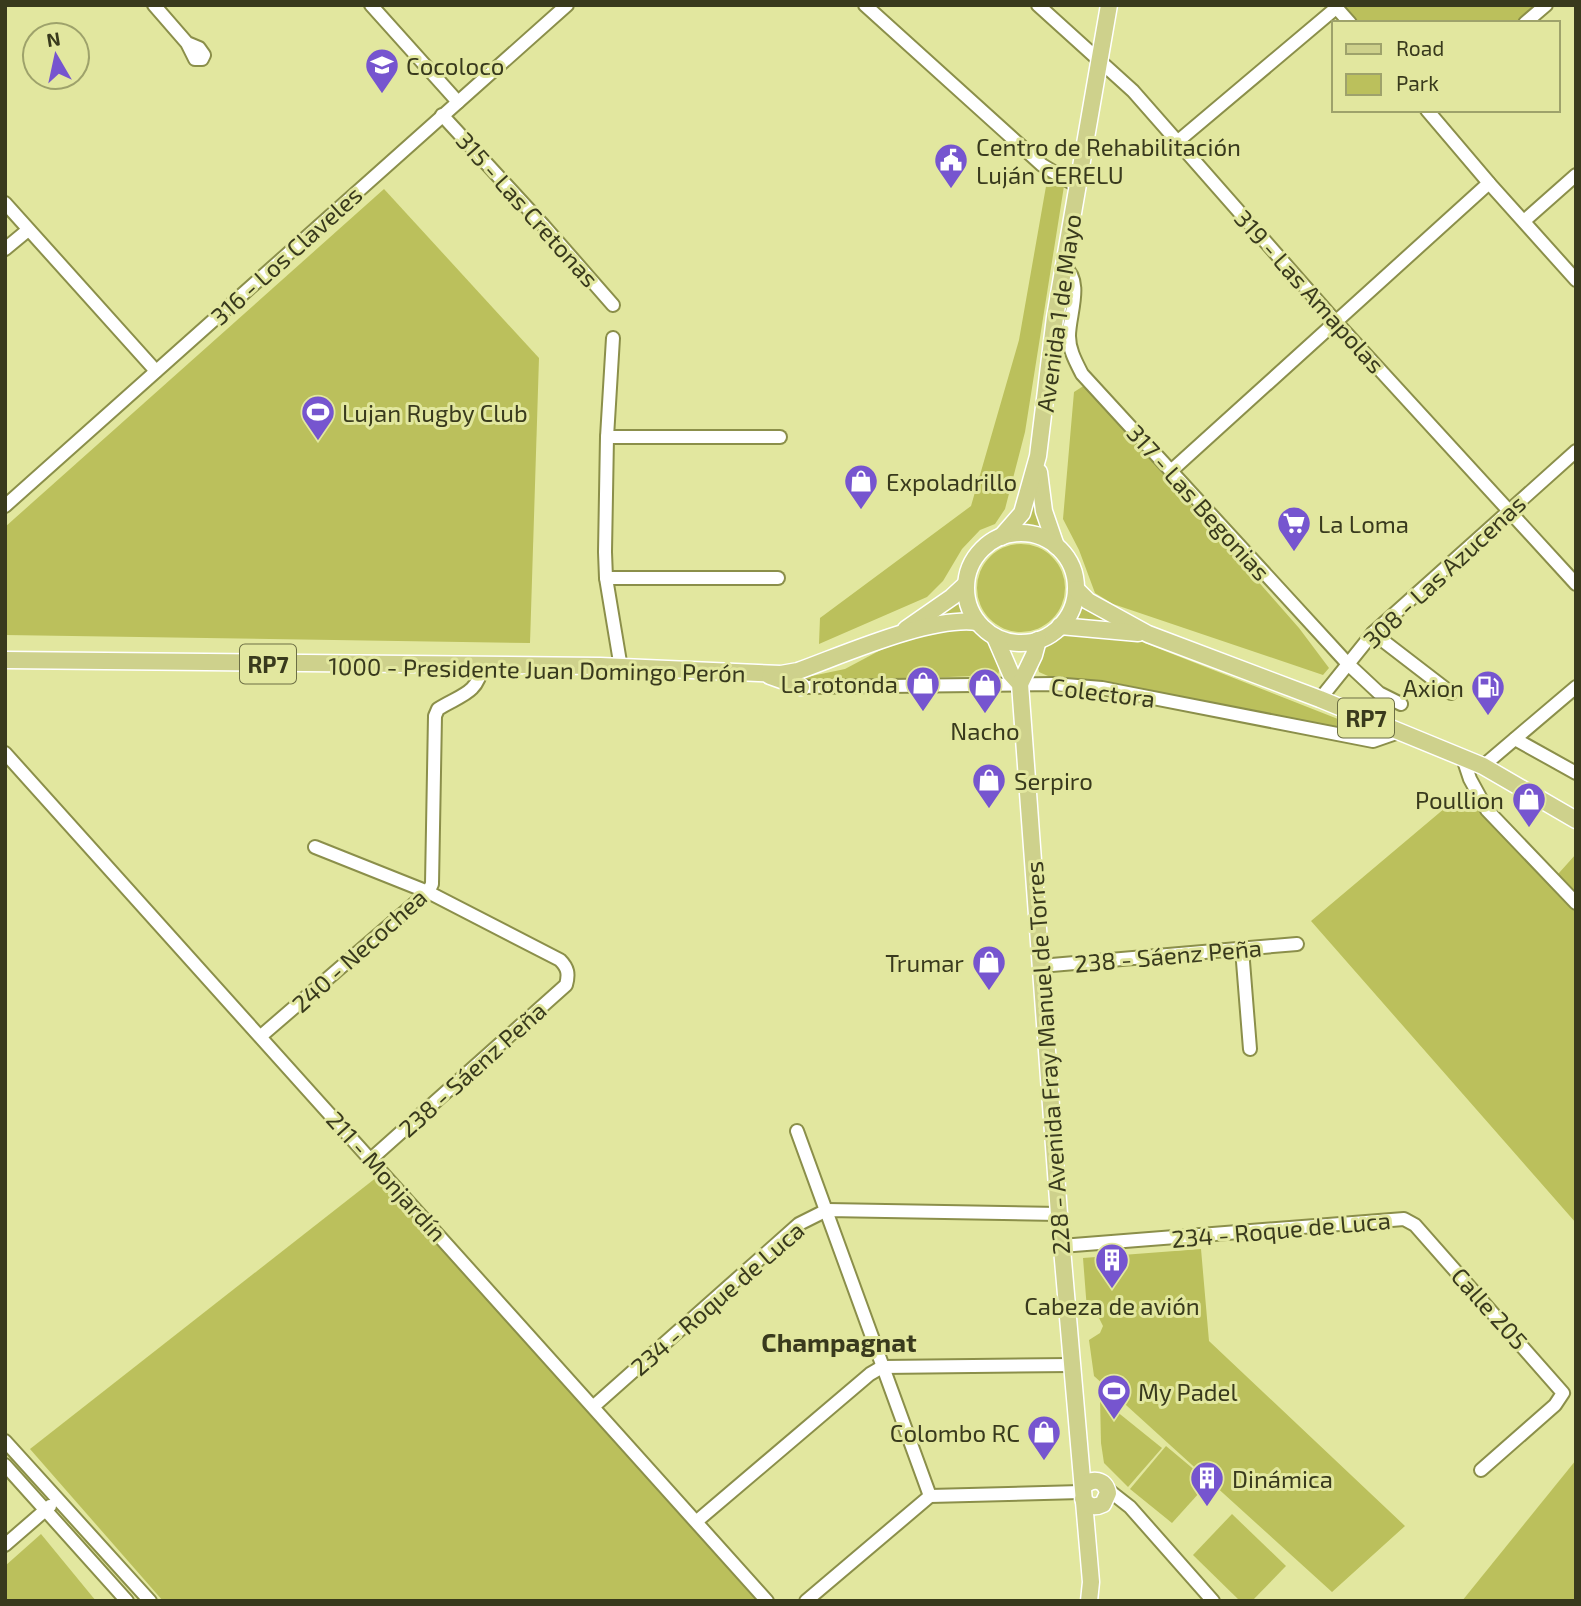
<svg xmlns="http://www.w3.org/2000/svg" width="1581" height="1606" font-family="'Exo 2',sans-serif">
	<style>
		.green { fill: #bbc05c }
		.lines { fill: none; stroke-linecap: round; stroke-linejoin: round }
		.minor-casing { stroke: #8b8f4a; stroke-width: 16 }
		.major-casing { stroke: #fff; stroke-width: 19 }
		.minor { stroke: #fff; stroke-width: 12 }
		.major { stroke: #ced18c; stroke-width: 16 }
		.labels { text-anchor: middle; dominant-baseline: central; stroke-width: 6; stroke-linejoin: round; paint-order: stroke }
		.shield { fill: #e2e79f; stroke: #6c6e44; stroke-width: 2 }
		.shield-label { font-size: 23px; font-weight: bold; fill: #393a1d }
		.poi-label { font-size: 24px; fill: #393a1d; stroke: #e2e79f; text-anchor: start }
		.street-label { font-size: 24px; fill: #393a1d; stroke: #e2e79f }
		.neighbourhood-label { font-size: 26px; font-weight: bold; fill: #393a1d; stroke: #e2e79f }
	</style>
	<rect width="100%" height="100%" fill="#e2e79f"/>
	<g class="green">
		<polygon points="1343,5 1541,5 1521,23 1358,23"/>
		<polygon points="1048,175 1064,186 1025,432 1005,509 995,524 980,530 962,549 943,581 927,597 819,644 820,618 971,506 1019,340"/>
		<polygon points="384,189 539,358 530,643 5,635 5,527"/>
		<polygon points="1085,385 1299,628 1329,668 1323,675 1113,604 1095,593 1079,550 1063,519 1074,392"/>
		<polygon points="1036,476 1045,534 1020,529 1030,510"/>
		<circle cx="1021" cy="588" r="44"/>
		<polygon points="963,595 963,609 968,615 907,629"/>
		<polygon points="1079,605 1130,628 1071,621"/>
		<path d="M 948,627 C 970,629 987,630 995,653 C 999,661 1001,667 998,675 L 798,683 L 802,678 L 845,669 L 890,645 Z"/>
		<path d="M 1078,632 L 1115,635 L 1142,642 L 1371,732 L 1367,735 L 1116,683 L 1084,679 L 1057,680 L 1039,672 C 1032,648 1060,636 1078,632 Z"/>
		<polygon points="1464,792 1550,883 1576,854 1576,1223 1311,921"/>
		<polygon points="377,1177 759,1599 758,1601 163,1601 30,1449"/>
		<polygon points="1201,1249 1209,1341 1405,1526 1332,1592 1094,1376 1089,1340 1100,1333 1103,1326 1099,1318 1087,1310 1083,1258"/>
		<polygon points="1100,1398 1162,1448 1128,1487 1104,1463 1101,1443"/>
		<polygon points="1166,1446 1209,1482 1172,1523 1130,1489"/>
		<polygon points="1576,1460 1576,1601 1462,1601"/>
		<polygon points="1232,1514 1286,1566 1252,1601 1240,1601 1193,1555"/>
		<polygon points="41,1534 96,1601 5,1601 5,1566"/>
	</g>
	<g class="lines">
		<g class="minor-casing">
			<g id="minor">
				<polyline points="154,5 187,43 199,48 204,55 202,59 195,59 187,43"/>
				<polyline points="371,5 458,102"/>
				<polyline points="865,5 1042,165 1077,186"/>
				<polyline points="1038,5 1133,91 1336,322 1576,584"/>
				<polyline points="1334,5 1350,23"/>
				<polyline points="1525,23 1546,5"/>
				<polyline points="1427,110 1489,183 1576,280"/>
				<polyline points="442,115 543,225 613,305"/>
				<polyline points="1177,142 1336,8"/>
				<polyline points="5,203 156,371"/>
				<polyline points="1524,221 1576,175"/>
				<polyline points="5,249 28,230"/>
				<path d="M 1064,266 C 1084,282 1069,314 1069,336 C 1069,350 1076,362 1082,374 L 1348,664 L 1379,693 L 1401,704"/>
				<polyline points="613,338 607,437 605,552 606,578 621,668"/>
				<polyline points="607,437 780,437"/>
				<polyline points="1171,471 1489,183"/>
				<polyline points="5,506 567,5"/>
				<polyline points="606,578 778,578"/>
				<polyline points="1373,633 1451,693"/>
				<polyline points="801,687 1053,684 1102,688 1373,741 1399,732"/>
				<polyline points="1320,699 1373,633 1576,451"/>
				<polyline points="1515,739 1576,773"/>
				<polyline points="5,753 767,1601"/>
				<polyline points="1463,758 1470,779 1487,810 1576,903"/>
				<polyline points="1483,766 1576,687"/>
				<path d="M 315,847 L 428,892 L 560,960 C 568,968 569,974 566,985 L 371,1159"/>
				<polyline points="1242,949 1250,1049"/>
				<polyline points="1040,966 1297,944"/>
				<path d="M 261,1036 L 428,892 L 432,884 L 435,716 L 438,709 C 460,695 478,694 482,666"/>
				<polyline points="797,1131 930,1496"/>
				<polyline points="1061,1246 1404,1219 1415,1225 1563,1393 1555,1405 1481,1470"/>
				<polyline points="594,1406 799,1224 827,1210 1059,1214"/>
				<polyline points="5,1441 150,1601"/>
				<polyline points="5,1465 127,1601"/>
				<polyline points="1107,1489 1130,1507 1213,1601"/>
				<polyline points="697,1521 870,1374 882,1367 1071,1365"/>
				<polyline points="5,1545 50,1506"/>
				<polyline points="806,1601 930,1496 1081,1492"/>
			</g>
		</g>
		<g class="major-casing">
			<g id="major">
				<polyline points="1039,472 1044,511 1056,546"/>
				<circle cx="1021" cy="588" r="55"/>
				<polyline points="1001,537 1022,513 1038,456 1055,317 1109,5"/>
				<polyline points="1076,589 1088,601 1148,634 1320,699 1483,766 1576,820"/>
				<polyline points="1060,626 1138,633"/>
				<polyline points="906,629 952,597 965,585"/>
				<polyline points="995,637 1011,674 1020,684 1059,1214 1091,1582 1089,1601"/>
				<path d="M 5,660 L 600,666 L 781,674 L 798,671 C 845,654 930,616 977,622"/>
				<polyline points="770,676 801,687"/>
				<polyline points="1020,684 1034,655 1038,640"/>
				<path d="M 1083,1499 C 1088,1507 1095,1508 1103,1504 L 1108,1493 C 1105,1479 1092,1477 1083,1487"/>
			</g>
		</g>
		<use href="#minor" class="minor"/>
		<use href="#major" class="major"/>
	</g>
	<defs>
		<g id="school-pin" transform="scale(1.75)"><path d="M0 17L-7.5 6A9.5 9.5 0 1 1 7.5 6Z" fill="#7655cf" stroke="#e2e79f"/><path d="M0-5L7-2L0 1L-7-2ZM-4 1L0 2.5L4 1V4Q0 6-4 4Z" fill="#fff"/></g>
		<g id="civic-pin" transform="scale(1.75)"><path d="M0 17L-7.5 6A9.5 9.5 0 1 1 7.5 6Z" fill="#7655cf" stroke="#e2e79f"/><path d="M-.6-6.5H3V-4.5H.6V-3L4-1V1h2V6H-6V1h2V-1L-.6-3ZM-1.2 2.5V6h2.4V2.5Z" fill="#fff"/></g>
		<g id="stadium-pin" transform="scale(1.75)"><path d="M0 17L-7.5 6A9.5 9.5 0 1 1 7.5 6Z" fill="#7655cf" stroke="#e2e79f"/><path d="M0-5a6.5 5 0 1 0 0 10a6.5 5 0 1 0 0-10ZM-3.5-1.8h7v3.6h-7Z" fill="#fff"/></g>
		<g id="shop-pin" transform="scale(1.75)"><path d="M0 17L-7.5 6A9.5 9.5 0 1 1 7.5 6Z" fill="#7655cf" stroke="#e2e79f"/><path d="M-5-2.5h2.3a2.7 3.5 0 0 1 5.4 0H5L5.5 6h-11ZM-1.5-2.5h3a1.5 2.3 0 0 0-3 0Z" fill="#fff"/></g>
		<g id="supermarket-pin" transform="scale(1.75)"><path d="M0 17L-7.5 6A9.5 9.5 0 1 1 7.5 6Z" fill="#7655cf" stroke="#e2e79f"/><path d="M-6-5.5h2.5l.6 2H6L4.5 2H-2.5L-4.4-4H-6ZM-1.5 3.2a1.3 1.3 0 1 0 .1 0ZM3 3.2a1.3 1.3 0 1 0 .1 0Z" fill="#fff"/></g>
		<g id="fuel-pin" transform="scale(1.75)"><path d="M0 17L-7.5 6A9.5 9.5 0 1 1 7.5 6Z" fill="#7655cf" stroke="#e2e79f"/><path d="M-5.5-6h7V0h2V4h1.3V-2.5L3-4.5l.8-.8L6-3V5H2.5V1h-1V6h-7ZM-4.2-4.7v3.2H.2V-4.7Z" fill="#fff"/></g>
		<g id="building-pin" transform="scale(1.75)"><path d="M0 17L-7.5 6A9.5 9.5 0 1 1 7.5 6Z" fill="#7655cf" stroke="#e2e79f"/><path d="M-4-6H4V6H1V3H-1V6H-4ZM-2.5-4.3h1.7v1.8h-1.7ZM.8-4.3h1.7v1.8H.8ZM-2.5-1h1.7V.8h-1.7ZM.8-1h1.7V.8H.8Z" fill="#fff"/></g>
	</defs>
	<g fill-rule="evenodd">
		<use href="#school-pin" x="382" y="65"/>
		<use href="#civic-pin" x="951" y="160"/>
		<use href="#stadium-pin" x="318" y="412"/>
		<use href="#shop-pin" x="861" y="481"/>
		<use href="#supermarket-pin" x="1294" y="523"/>
		<use href="#shop-pin" x="923" y="683"/>
		<use href="#shop-pin" x="985" y="685"/>
		<use href="#fuel-pin" x="1488" y="687"/>
		<use href="#shop-pin" x="989" y="780"/>
		<use href="#shop-pin" x="1529" y="799"/>
		<use href="#shop-pin" x="989" y="962"/>
		<use href="#building-pin" x="1112" y="1260"/>
		<use href="#stadium-pin" x="1114" y="1391"/>
		<use href="#shop-pin" x="1044" y="1432"/>
		<use href="#building-pin" x="1207" y="1478"/>
	</g>
	<g class="labels">
		<g class="shield">
			<rect x="240" y="644.5" width="56" height="39" rx="5"/>
			<rect x="1338" y="698.5" width="56" height="39" rx="5"/>
		</g>
		<g class="shield-label">
			<text x="268" y="664">RP7</text>
			<text x="1366" y="718">RP7</text>
		</g>
		<g class="poi-label">
			<text x="406" y="65">Cocoloco</text>
			<text x="976" y="146">Centro de Rehabilitación<tspan x="976" dy="28">Luján CERELU</tspan></text>
			<text x="342" y="412">Lujan Rugby Club</text>
			<text x="886" y="481">Expoladrillo</text>
			<text x="1318" y="523">La Loma</text>
			<text x="898" y="683" text-anchor="end">La rotonda</text>
			<text x="1464" y="687" text-anchor="end">Axion</text>
			<text x="985" y="730" text-anchor="middle">Nacho</text>
			<text x="1014" y="780">Serpiro</text>
			<text x="1504" y="799" text-anchor="end">Poullion</text>
			<text x="964" y="962" text-anchor="end">Trumar</text>
			<text x="1112" y="1305" text-anchor="middle">Cabeza de avión</text>
			<text x="1138" y="1391">My Padel</text>
			<text x="1020" y="1432" text-anchor="end">Colombo RC</text>
			<text x="1232" y="1478">Dinámica</text>
		</g>
		<g class="street-label">
			<text transform="translate(528 209) rotate(48)">315 - Las Cretonas</text>
			<text transform="translate(286 255) rotate(-42)">316 - Los Claveles</text>
			<text transform="translate(1310 291) rotate(48)">319 - Las Amapolas</text>
			<text transform="translate(1058 313) rotate(-82)">Avenida 1 de Mayo</text>
			<text transform="translate(1199 502) rotate(48)">317 - Las Begonias</text>
			<text transform="translate(1444 571) rotate(-43)">308 - Las Azucenas</text>
			<text transform="translate(537 669) rotate(1)">1000 - Presidente Juan Domingo Perón</text>
			<text transform="translate(1103 692) rotate(7)">Colectora</text>
			<text transform="translate(359 950) rotate(-42)">240 - Necochea</text>
			<text transform="translate(1168 955) rotate(-5)">238 - Sáenz Peña</text>
			<text transform="translate(1047 1058) rotate(-94)">228 - Avenida Fray Manuel de Torres</text>
			<text transform="translate(472 1069) rotate(-42)">238 - Sáenz Peña</text>
			<text transform="translate(387 1176) rotate(48)">211 - Monjardín</text>
			<text transform="translate(1281 1229) rotate(-5)">234 - Roque de Luca</text>
			<text transform="translate(717 1298) rotate(-41)">234 - Roque de Luca</text>
			<text transform="translate(1490 1308) rotate(48)">Calle 205</text>
		</g>
		<g class="neighbourhood-label">
			<text x="839" y="1341">Champagnat</text>
		</g>
	</g>
	<rect width="1581" height="1606" fill="none" stroke="#393a1d" stroke-width="14"/>
	<rect x="1332" y="21" width="228" height="91" fill="#e2e79f" stroke="#9ea26b" stroke-width="2"/>
	<rect x="1346" y="44" width="35" height="10" fill="#ced18c" stroke="#9ea26b" stroke-width="2"/>
	<text x="1396" y="56" font-size="21" fill="#393a1d">Road</text>
	<rect x="1346" y="74" width="35" height="21" fill="#bbc05c" stroke="#9ea26b" stroke-width="2"/>
	<text x="1396" y="91" font-size="21" fill="#393a1d">Park</text>
	<g transform="translate(56 56) rotate(351)"><circle r="33" fill="#e2e79f" stroke="#9ea26b" stroke-width="2"/>
	<path d="M0-5L12 26L0 18L-12 26Z" fill="#7655cf"/>
	<text y="-10" font-size="19" font-weight="bold" text-anchor="middle" fill="#393a1d">N</text>
	</g>
</svg>
